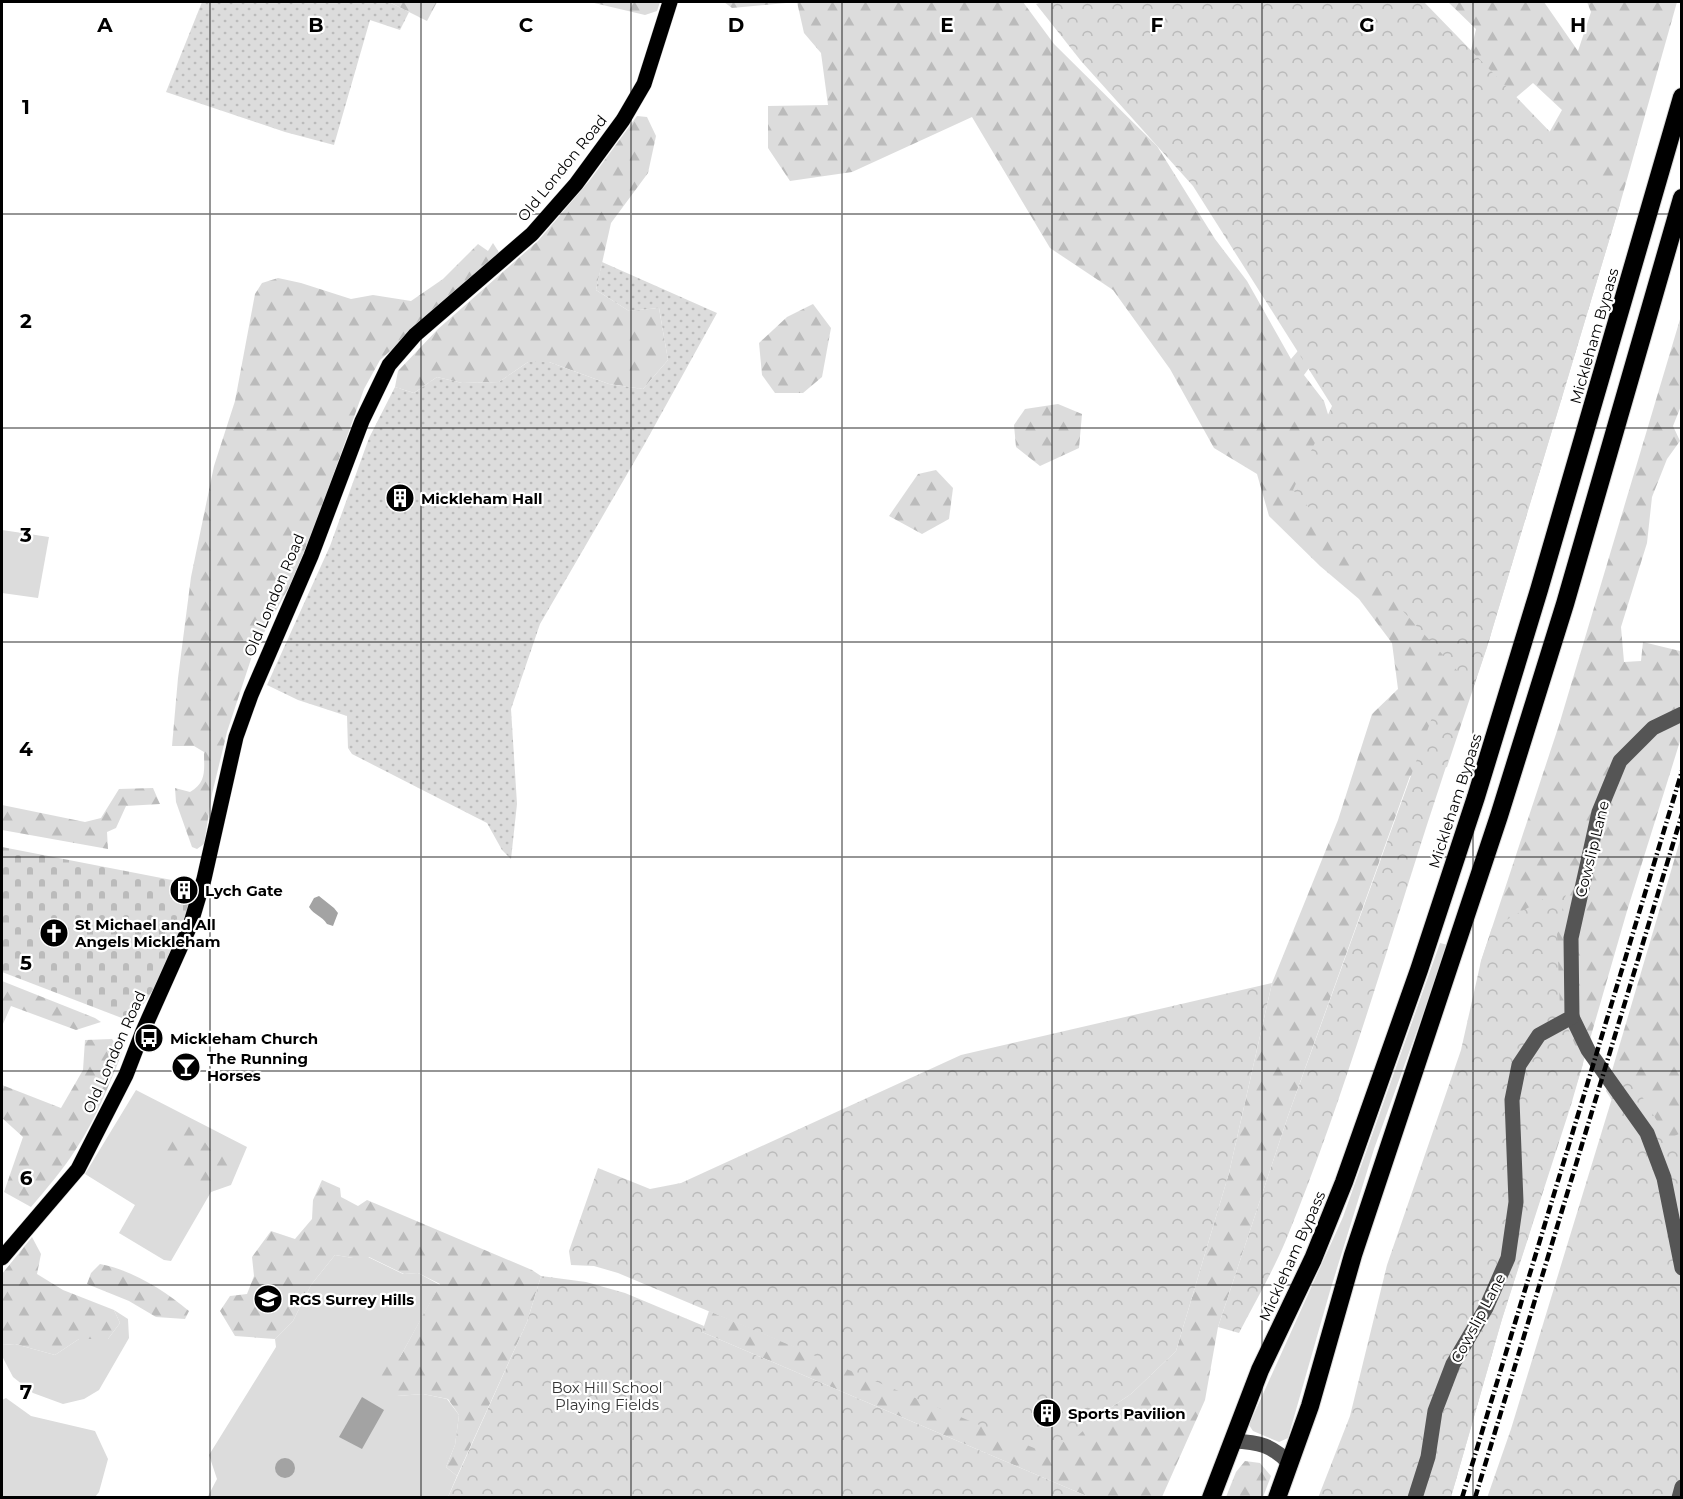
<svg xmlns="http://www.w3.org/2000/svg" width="1683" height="1499" font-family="Montserrat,sans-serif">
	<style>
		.grass { fill: #dcdcdc }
		.forest { fill: url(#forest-firs); fill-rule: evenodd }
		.cemetery { fill: url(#cemetery-stones) }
		.park { fill: url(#park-crowns) }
		.garden { fill: url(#garden-dots) }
		.water { fill: #a3a3a3 }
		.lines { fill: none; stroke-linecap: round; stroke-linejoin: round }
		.major-casing { stroke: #dbdbdb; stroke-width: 16 }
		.highway-casing { stroke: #dbdbdb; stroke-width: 20 }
		.minor { stroke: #555; stroke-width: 15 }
		.major { stroke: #000; stroke-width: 15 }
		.highway { stroke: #000; stroke-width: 18 }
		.rail { stroke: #000; stroke-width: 4.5; stroke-dasharray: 9 3 1.5 3; stroke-linecap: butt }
		.grid { fill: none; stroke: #000; stroke-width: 1.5; stroke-opacity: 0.55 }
		.labels { text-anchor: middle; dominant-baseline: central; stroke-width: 4.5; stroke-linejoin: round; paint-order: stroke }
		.street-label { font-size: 15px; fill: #000; stroke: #fff }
		.poi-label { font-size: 15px; font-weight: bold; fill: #000; stroke: #fff; text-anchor: start }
		.park-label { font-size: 15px; fill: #333; stroke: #fff }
		.grid-label { font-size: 20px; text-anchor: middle; font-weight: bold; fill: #000; stroke: #fff; stroke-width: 4.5; stroke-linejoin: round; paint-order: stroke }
	</style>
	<defs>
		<pattern id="forest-firs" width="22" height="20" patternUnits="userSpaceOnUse" patternTransform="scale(1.5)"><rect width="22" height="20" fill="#dcdcdc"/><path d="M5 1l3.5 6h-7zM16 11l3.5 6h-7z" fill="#bbb"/></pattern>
		<pattern id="cemetery-stones" width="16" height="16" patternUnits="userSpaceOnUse" patternTransform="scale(1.5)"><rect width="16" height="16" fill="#dcdcdc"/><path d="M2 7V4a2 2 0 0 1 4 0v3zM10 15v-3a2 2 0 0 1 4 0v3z" fill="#bbb"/></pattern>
		<pattern id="park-crowns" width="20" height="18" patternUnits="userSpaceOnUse" patternTransform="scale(1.5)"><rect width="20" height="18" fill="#dcdcdc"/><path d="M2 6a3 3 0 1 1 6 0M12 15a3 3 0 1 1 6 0" fill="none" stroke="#bbb"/></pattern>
		<pattern id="garden-dots" width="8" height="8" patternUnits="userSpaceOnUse" patternTransform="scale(1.5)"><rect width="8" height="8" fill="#dcdcdc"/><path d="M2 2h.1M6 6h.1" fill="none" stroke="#bbb" stroke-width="1.8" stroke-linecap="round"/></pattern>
	</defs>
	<rect width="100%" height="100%" fill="#fff"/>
	<g class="grass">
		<polygon points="2,530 49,537 38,598 2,593"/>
		<polygon points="1440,943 1448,945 1374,1149 1330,1291 1288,1438 1279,1442 1253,1431 1249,1425 1343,1217"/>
		<polygon points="136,1090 247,1147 231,1185 211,1192 171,1261 164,1260 119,1233 135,1205 85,1174"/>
		<polygon points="335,1255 353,1258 368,1257 403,1274 418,1273 440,1285 400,1357 397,1396 423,1394 447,1399 459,1415 455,1445 446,1467 457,1476 448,1497 207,1498 217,1479 209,1455 276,1347 275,1339 293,1321 311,1285"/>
		<polygon points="114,1310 128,1319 129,1338 99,1390 84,1399 63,1404 33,1393 13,1377 2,1356 3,1345 15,1344 55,1355 79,1339 108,1339 120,1323"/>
		<polygon points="6,1398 31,1416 95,1431 108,1459 99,1492 95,1497 2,1497 2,1400"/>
	</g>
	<g class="forest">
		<polygon points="389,2 437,2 427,21"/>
		<polygon points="590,2 660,2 657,11 645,15"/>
		<polygon points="724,2 797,2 732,8"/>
		<path d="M 797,2 L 1023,2 L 1054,44 L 1157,146 L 1215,239 L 1247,281 L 1291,359 L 1314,332 L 1464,80 L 1476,29 L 1448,2 L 1544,2 L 1578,51 L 1591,12 L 1587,2 L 1677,2 L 1620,204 L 1487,647 L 1447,767 L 1410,776 L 1288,1116 L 1218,1327 L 1205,1400 L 1162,1497 L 1089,1497 L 702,1332 L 709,1311 L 875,1380 L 1104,1412 L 1131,1394 L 1176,1351 L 1229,1173 L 1272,983 L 1338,820 L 1372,714 L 1398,689 L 1392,643 L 1359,599 L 1320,566 L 1269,516 L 1257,474 L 1214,448 L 1170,369 L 1113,290 L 1050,248 L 972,117 L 852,172 L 790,181 L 768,148 L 768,106 L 828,105 L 821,53 L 804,33 ZM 1533,83 L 1562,110 L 1541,147 L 1340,454 L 1324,401 L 1304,375 L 1487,122 Z"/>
		<polygon points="637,116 647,117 656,136 648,173 611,223 596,290 629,311 659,308 668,360 643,389 609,384 549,362 528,362 499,382 462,383 437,377 414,393 395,387 398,371 438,329 538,241 590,180"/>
		<path d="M 493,243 L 500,254 L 380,360 L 364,389 L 319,515 L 291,583 L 253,653 L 227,732 L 212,794 L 204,844 L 197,849 L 192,847 L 176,802 L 175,788 L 190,792 C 207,782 204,770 204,752 L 194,746 L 172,746 L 178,678 L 191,577 L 214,466 L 235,401 L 255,294 L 262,283 L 278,278 L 301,283 L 351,299 L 373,295 L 411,301 L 443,279 L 478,244 L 488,251 Z"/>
		<polygon points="813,304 831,328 822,377 803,393 775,393 762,375 759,343 787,317"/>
		<polygon points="1681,316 1681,406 1673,426 1680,441 1667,459 1652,497 1647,543 1621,627 1624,662 1641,661 1643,642 1680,651 1681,648 1681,738 1627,911 1571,1105 1502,1319 1451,1497 1406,1498 1481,961 1559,725"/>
		<polygon points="1058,404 1082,414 1079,448 1040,466 1016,447 1014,425 1025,409"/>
		<polygon points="936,470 953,488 949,519 922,534 889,516 918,474"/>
		<polygon points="153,788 160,804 126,806 116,828 107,832 108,849 2,830 2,805 85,822 101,818 119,789"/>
		<polygon points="1681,837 1681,1169 1626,1122 1606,1091"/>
		<polygon points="2,981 95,1018 101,1022 76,1030 11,1006 2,1026"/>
		<path d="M 112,1039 L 122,1053 C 109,1085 96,1119 76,1149 C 63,1170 47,1188 31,1207 L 4,1192 L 23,1137 L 2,1118 L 2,1085 L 61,1108 L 83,1070 L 85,1040 Z"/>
		<polygon points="181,1120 197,1131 209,1148 238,1153 236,1168 224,1182 202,1185 185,1170 168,1164 161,1154 167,1129"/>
		<polygon points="322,1180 340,1188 341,1197 358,1206 367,1200 532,1270 541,1276 527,1322 457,1476 446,1467 455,1445 459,1415 448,1399 423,1394 397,1396 378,1373 385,1354 400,1357 440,1284 418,1273 404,1274 369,1257 360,1263 353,1258 335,1255 311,1285 293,1321 275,1339 235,1336 220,1311 230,1296 247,1294 254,1276 252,1257 271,1231 295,1239 312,1219 313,1200"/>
		<polygon points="32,1237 41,1254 37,1274 63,1290 114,1310 120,1323 108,1339 79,1339 55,1355 15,1344 2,1345 2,1274"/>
		<path d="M 100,1264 C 132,1270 164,1290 189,1311 L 185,1319 L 156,1317 L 129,1301 L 87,1284 L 91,1273 Z"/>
		<polygon points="1245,1461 1260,1463 1271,1476 1263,1497 1226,1497 1236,1472"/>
	</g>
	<path class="cemetery" d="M 2,847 L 182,882 L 192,891 C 187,922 154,1005 127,1020 L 2,972 Z"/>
	<g class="park">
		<polygon points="1042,2 1424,2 1620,204 1487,647 1473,688 1293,490 1332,406 1193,186 1081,61 1036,4"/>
		<path d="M 1434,712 L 1456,737 C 1399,904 1353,1076 1286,1240 C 1273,1271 1255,1302 1239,1333 L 1218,1327 L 1288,1116 Z"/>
		<polygon points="1568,885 1557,933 1560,1009 1583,1064 1502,1319 1451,1497 1318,1498 1350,1416 1387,1265 1461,1050 1481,961 1492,928"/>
		<polygon points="1272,983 1229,1173 1176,1351 1131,1394 1104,1412 1073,1440 1034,1448 618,1273 594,1266 571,1265 569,1251 598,1168 650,1189 681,1183 961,1055"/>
		<polygon points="1620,1072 1643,1098 1668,1139 1681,1133 1681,1497 1487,1498 1511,1429"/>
		<polygon points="541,1276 586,1282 625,1293 704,1326 702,1332 1089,1497 448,1497 527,1322"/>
	</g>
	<g class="garden">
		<polygon points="202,2 389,2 409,12 400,30 370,20 334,145 285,132 166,92"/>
		<polygon points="602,262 717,313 644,445 540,624 511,709 517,804 511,859 502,850 487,823 352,754 348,748 347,716 298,700 267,685 330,546 369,438 395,387 414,393 437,377 462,383 499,382 528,362 549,362 609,384 643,389 668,360 659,308 629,311 596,290"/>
	</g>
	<g class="water">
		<path d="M 319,896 L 334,908 L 338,913 L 333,926 L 327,924 C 322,916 314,915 309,907 L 314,898 Z"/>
		<polygon points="362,1397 384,1410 362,1449 339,1437"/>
		<circle cx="285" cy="1468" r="10"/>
	</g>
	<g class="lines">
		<g class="major-casing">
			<polyline id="major" points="2,1258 78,1169 126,1075 143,1031 190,926 204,879 236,737 251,695 311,556 362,421 389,365 415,335 532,234 576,184 623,120 644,84 670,2"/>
		</g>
		<g class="highway-casing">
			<g id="highway">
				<polyline points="1211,1498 1260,1370 1313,1259 1344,1182 1419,970 1476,797 1539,590 1682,97"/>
				<polyline points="1277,1498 1310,1406 1353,1255 1499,816 1565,604 1682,198"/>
			</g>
		</g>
		<g class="minor">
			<polyline points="1572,1017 1588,1050 1647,1133 1664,1178 1682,1268"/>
			<path d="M 1233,1441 C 1259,1442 1272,1445 1290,1464"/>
			<polyline points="1415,1498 1428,1457 1435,1411 1453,1364 1486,1308 1508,1258 1516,1202 1512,1100 1519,1065 1539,1035 1572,1017 1571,938 1599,812 1620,761 1653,728 1682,714"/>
			<polyline points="1679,1498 1682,1487"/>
		</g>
		<use href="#major" class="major"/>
		<use href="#highway" class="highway"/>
		<g class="rail">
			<polyline points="1462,1498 1682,771"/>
			<polyline points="1475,1498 1682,814"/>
		</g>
	</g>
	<path class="grid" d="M 210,2 L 210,1498M 421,2 L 421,1498M 631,2 L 631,1498M 842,2 L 842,1498M 1052,2 L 1052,1498M 1262,2 L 1262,1498M 1473,2 L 1473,1498M 2,214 L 1682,214M 2,428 L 1682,428M 2,642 L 1682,642M 2,857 L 1682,857M 2,1071 L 1682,1071M 2,1285 L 1682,1285"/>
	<defs>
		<g id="building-disc" transform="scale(1.5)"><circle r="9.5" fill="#000" stroke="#fff"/><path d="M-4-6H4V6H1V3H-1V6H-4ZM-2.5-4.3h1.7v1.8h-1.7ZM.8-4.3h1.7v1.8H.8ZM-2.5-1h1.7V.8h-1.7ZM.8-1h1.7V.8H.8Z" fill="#fff"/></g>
		<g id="church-disc" transform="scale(1.5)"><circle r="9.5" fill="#000" stroke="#fff"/><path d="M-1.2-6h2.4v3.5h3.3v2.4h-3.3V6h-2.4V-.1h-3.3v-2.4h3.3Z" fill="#fff"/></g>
		<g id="bus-disc" transform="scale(1.5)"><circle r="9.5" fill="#000" stroke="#fff"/><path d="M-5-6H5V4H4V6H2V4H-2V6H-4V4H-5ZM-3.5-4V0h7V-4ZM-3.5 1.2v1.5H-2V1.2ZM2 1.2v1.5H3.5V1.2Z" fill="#fff"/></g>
		<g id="bar-disc" transform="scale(1.5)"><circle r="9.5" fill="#000" stroke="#fff"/><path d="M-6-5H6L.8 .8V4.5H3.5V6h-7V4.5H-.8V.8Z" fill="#fff"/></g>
		<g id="school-disc" transform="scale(1.5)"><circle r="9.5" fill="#000" stroke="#fff"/><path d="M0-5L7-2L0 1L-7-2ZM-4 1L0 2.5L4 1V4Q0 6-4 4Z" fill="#fff"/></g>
	</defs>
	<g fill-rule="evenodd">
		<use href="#building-disc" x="400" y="498"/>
		<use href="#building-disc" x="184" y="890"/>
		<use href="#church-disc" x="54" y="933"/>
		<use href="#bus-disc" x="149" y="1038"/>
		<use href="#bar-disc" x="186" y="1067"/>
		<use href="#school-disc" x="268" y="1299"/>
		<use href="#building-disc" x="1047" y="1413"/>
	</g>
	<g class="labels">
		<g class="street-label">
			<text transform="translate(562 168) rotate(-51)">Old London Road</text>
			<text transform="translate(1594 336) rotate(-74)">Mickleham Bypass</text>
			<text transform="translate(274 595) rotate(-67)">Old London Road</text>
			<text transform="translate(1455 801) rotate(-72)">Mickleham Bypass</text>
			<text transform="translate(1592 849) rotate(-76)">Cowslip Lane</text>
			<text transform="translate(114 1052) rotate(-66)">Old London Road</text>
			<text transform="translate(1292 1256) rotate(-66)">Mickleham Bypass</text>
			<text transform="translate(1478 1318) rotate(-62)">Cowslip Lane</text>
		</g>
		<g class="poi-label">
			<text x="421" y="498">Mickleham Hall</text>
			<text x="205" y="890">Lych Gate</text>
			<text x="75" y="924">St Michael and All<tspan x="75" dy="17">Angels Mickleham</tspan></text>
			<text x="170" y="1038">Mickleham Church</text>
			<text x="207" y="1058">The Running<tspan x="207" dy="17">Horses</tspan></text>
			<text x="289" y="1299">RGS Surrey Hills</text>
			<text x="1068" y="1413">Sports Pavilion</text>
		</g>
		<g class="park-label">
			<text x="607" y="1387">Box Hill School<tspan x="607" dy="17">Playing Fields</tspan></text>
		</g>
	</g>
	<g class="grid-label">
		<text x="105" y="32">A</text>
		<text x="316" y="32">B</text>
		<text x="526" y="32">C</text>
		<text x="736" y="32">D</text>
		<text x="947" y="32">E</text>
		<text x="1157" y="32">F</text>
		<text x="1367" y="32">G</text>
		<text x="1578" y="32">H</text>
		<text x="26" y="114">1</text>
		<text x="26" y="328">2</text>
		<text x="26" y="542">3</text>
		<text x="26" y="756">4</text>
		<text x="26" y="970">5</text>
		<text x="26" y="1185">6</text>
		<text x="26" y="1399">7</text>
	</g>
	<rect width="1683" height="1499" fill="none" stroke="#000000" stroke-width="6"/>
</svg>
